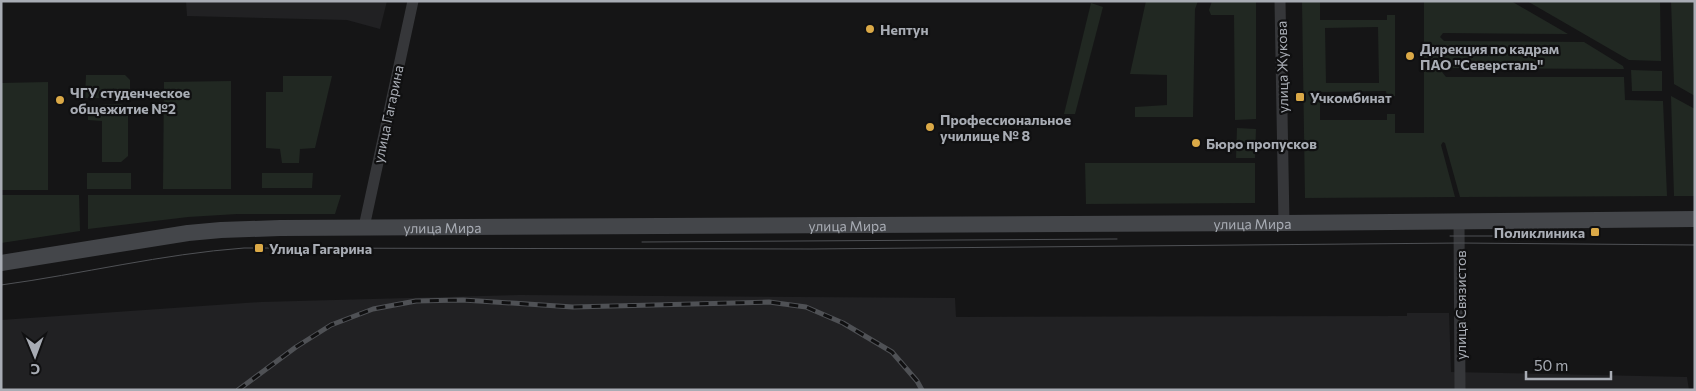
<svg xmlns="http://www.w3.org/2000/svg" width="1696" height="391" font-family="Commissioner,sans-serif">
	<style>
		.built { fill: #212123 }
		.green { fill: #212822; fill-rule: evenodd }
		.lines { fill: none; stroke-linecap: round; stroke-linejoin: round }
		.minor { stroke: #36373a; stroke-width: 11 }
		.secondary { stroke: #44464a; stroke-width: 16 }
		.tram { stroke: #4f5155; stroke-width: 1 }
		.rail-casing { stroke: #4f5155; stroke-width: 5 }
		.rail { stroke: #101011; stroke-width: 3; stroke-dasharray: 9; stroke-linecap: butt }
		.poi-dot { fill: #dba947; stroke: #101011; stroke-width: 2 }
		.labels { text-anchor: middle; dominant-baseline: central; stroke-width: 4.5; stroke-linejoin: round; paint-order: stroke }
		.poi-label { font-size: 14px; font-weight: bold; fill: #a8acb4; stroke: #101011; text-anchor: start }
		.street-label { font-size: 14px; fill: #a8acb4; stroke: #101011 }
	</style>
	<rect width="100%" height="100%" fill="#151516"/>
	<g class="built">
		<polygon points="186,1 387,1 380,29 347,20 187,16"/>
		<polygon points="520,295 955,298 956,317 1407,316 1407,313 1449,313 1451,372 1687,377 1689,390 1,390 1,320 261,302"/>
	</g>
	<g class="green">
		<polygon points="1146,1 1198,1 1195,9 1193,117 1135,117 1135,107 1167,105 1167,75 1130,74"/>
		<polygon points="1212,1 1256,1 1256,119 1235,120 1234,15 1211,15 1209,10"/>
		<path d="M 1302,1 L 1320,1 L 1320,20 L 1387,20 L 1387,15 L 1395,15 L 1395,96 L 1387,96 L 1386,91 L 1320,92 L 1320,120 L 1387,120 L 1387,114 L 1395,114 L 1395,133 L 1424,133 L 1424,1 L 1511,1 L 1568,34 L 1443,33 L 1440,37 L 1444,41 L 1584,42 L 1623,66 L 1624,69 L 1445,68 L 1442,72 L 1446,77 L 1624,77 L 1625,100 L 1663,101 L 1667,196 L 1460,197 L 1445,143 L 1443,142 L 1441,145 L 1455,197 L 1305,198 ZM 1378,27 L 1379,83 L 1326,83 L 1325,28 Z"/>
		<polygon points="1527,1 1660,1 1661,61 1629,60"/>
		<polygon points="1671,1 1695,1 1695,96 1674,84"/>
		<polygon points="1091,3 1103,7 1075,114 1064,114"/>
		<polygon points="1631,70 1662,71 1662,91 1632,91"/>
		<polygon points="86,75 125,75 130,80 130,94 125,98 85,98"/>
		<polygon points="283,76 332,76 315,148 300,149 299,163 282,163 280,149 266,148 266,92 283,92"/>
		<polygon points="231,81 231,189 163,189 164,82"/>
		<polygon points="48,82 48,190 1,190 1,83"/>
		<polygon points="1671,96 1695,109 1695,196 1674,196"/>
		<polygon points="121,104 128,110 128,156 121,162 102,162 102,121 88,120 88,110 94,105"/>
		<polygon points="1237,128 1256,129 1255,158 1236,158"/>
		<polygon points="1085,163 1255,163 1255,203 1086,204"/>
		<rect x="87" y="173" width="44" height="16"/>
		<polygon points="262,173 313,173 312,188 262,188"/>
		<polygon points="1,195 79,195 80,231 1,243"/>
		<polygon points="88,195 341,195 335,214 237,214 188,217 88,229"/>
	</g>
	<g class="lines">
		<g class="minor">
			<polyline points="1280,1 1284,223"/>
			<polyline points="1459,221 1460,390"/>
			<polyline points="364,227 413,1"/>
		</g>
		<path class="secondary" id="s1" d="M 1,263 L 188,233 L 221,230 L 280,228 L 1284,223 L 1695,219"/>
		<g class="tram">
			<polyline points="1450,236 1532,236"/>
			<polyline points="642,242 1117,239"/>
			<path d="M 1,285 C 82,274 162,254 244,248 L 811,249 L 1460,243 L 1695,245"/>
		</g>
		<g class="rail-casing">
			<polyline id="rail" points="238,390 296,347 331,325 373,309 416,301 463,300 573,307 769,302 806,307 843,323 892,352 917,381 922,390"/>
		</g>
		<use href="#rail" class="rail"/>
	</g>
	<g class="poi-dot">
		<circle cx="870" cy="29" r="5"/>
		<circle cx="1410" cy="56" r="5"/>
		<rect x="1295" y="92" width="10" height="10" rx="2.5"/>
		<circle cx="60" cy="100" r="5"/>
		<circle cx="930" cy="127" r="5"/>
		<circle cx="1196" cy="143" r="5"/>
		<rect x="1590" y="227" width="10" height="10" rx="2.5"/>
		<rect x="254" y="243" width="10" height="10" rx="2.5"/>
	</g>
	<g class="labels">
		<g class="poi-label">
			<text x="880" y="29">Нептун</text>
			<text x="1420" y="48">Дирекция по кадрам<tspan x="1420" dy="16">ПАО "Северсталь"</tspan></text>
			<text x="70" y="92">ЧГУ студенческое<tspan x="70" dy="16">общежитие №2</tspan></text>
			<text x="1310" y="97">Учкомбинат</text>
			<text x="940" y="119">Профессиональное<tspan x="940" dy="16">училище № 8</tspan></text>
			<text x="1206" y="143">Бюро пропусков</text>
			<text x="1585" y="232" text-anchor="end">Поликлиника</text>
			<text x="269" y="248">Улица Гагарина</text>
		</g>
		<g class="street-label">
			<text transform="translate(1282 67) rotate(-91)">улица Жукова</text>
			<text transform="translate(388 114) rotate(-78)">улица Гагарина</text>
			<text stroke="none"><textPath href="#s1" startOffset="1254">улица Мира</textPath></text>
			<text stroke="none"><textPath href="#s1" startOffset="849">улица Мира</textPath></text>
			<text stroke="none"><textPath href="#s1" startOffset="444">улица Мира</textPath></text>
			<text transform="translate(1460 305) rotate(-90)">улица Связистов</text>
		</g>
	</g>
	<rect width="1696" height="391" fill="none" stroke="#a8acb4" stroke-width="5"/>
	<g transform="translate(35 356) rotate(179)" stroke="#101011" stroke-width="4" paint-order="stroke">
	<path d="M0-4L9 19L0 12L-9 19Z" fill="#a8acb4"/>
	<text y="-8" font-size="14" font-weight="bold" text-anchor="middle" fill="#a8acb4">С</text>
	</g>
	<path d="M1526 371v8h85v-8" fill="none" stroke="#a8acb4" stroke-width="2.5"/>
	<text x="1534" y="371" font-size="15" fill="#a8acb4" stroke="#101011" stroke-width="4" paint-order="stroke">50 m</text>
</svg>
